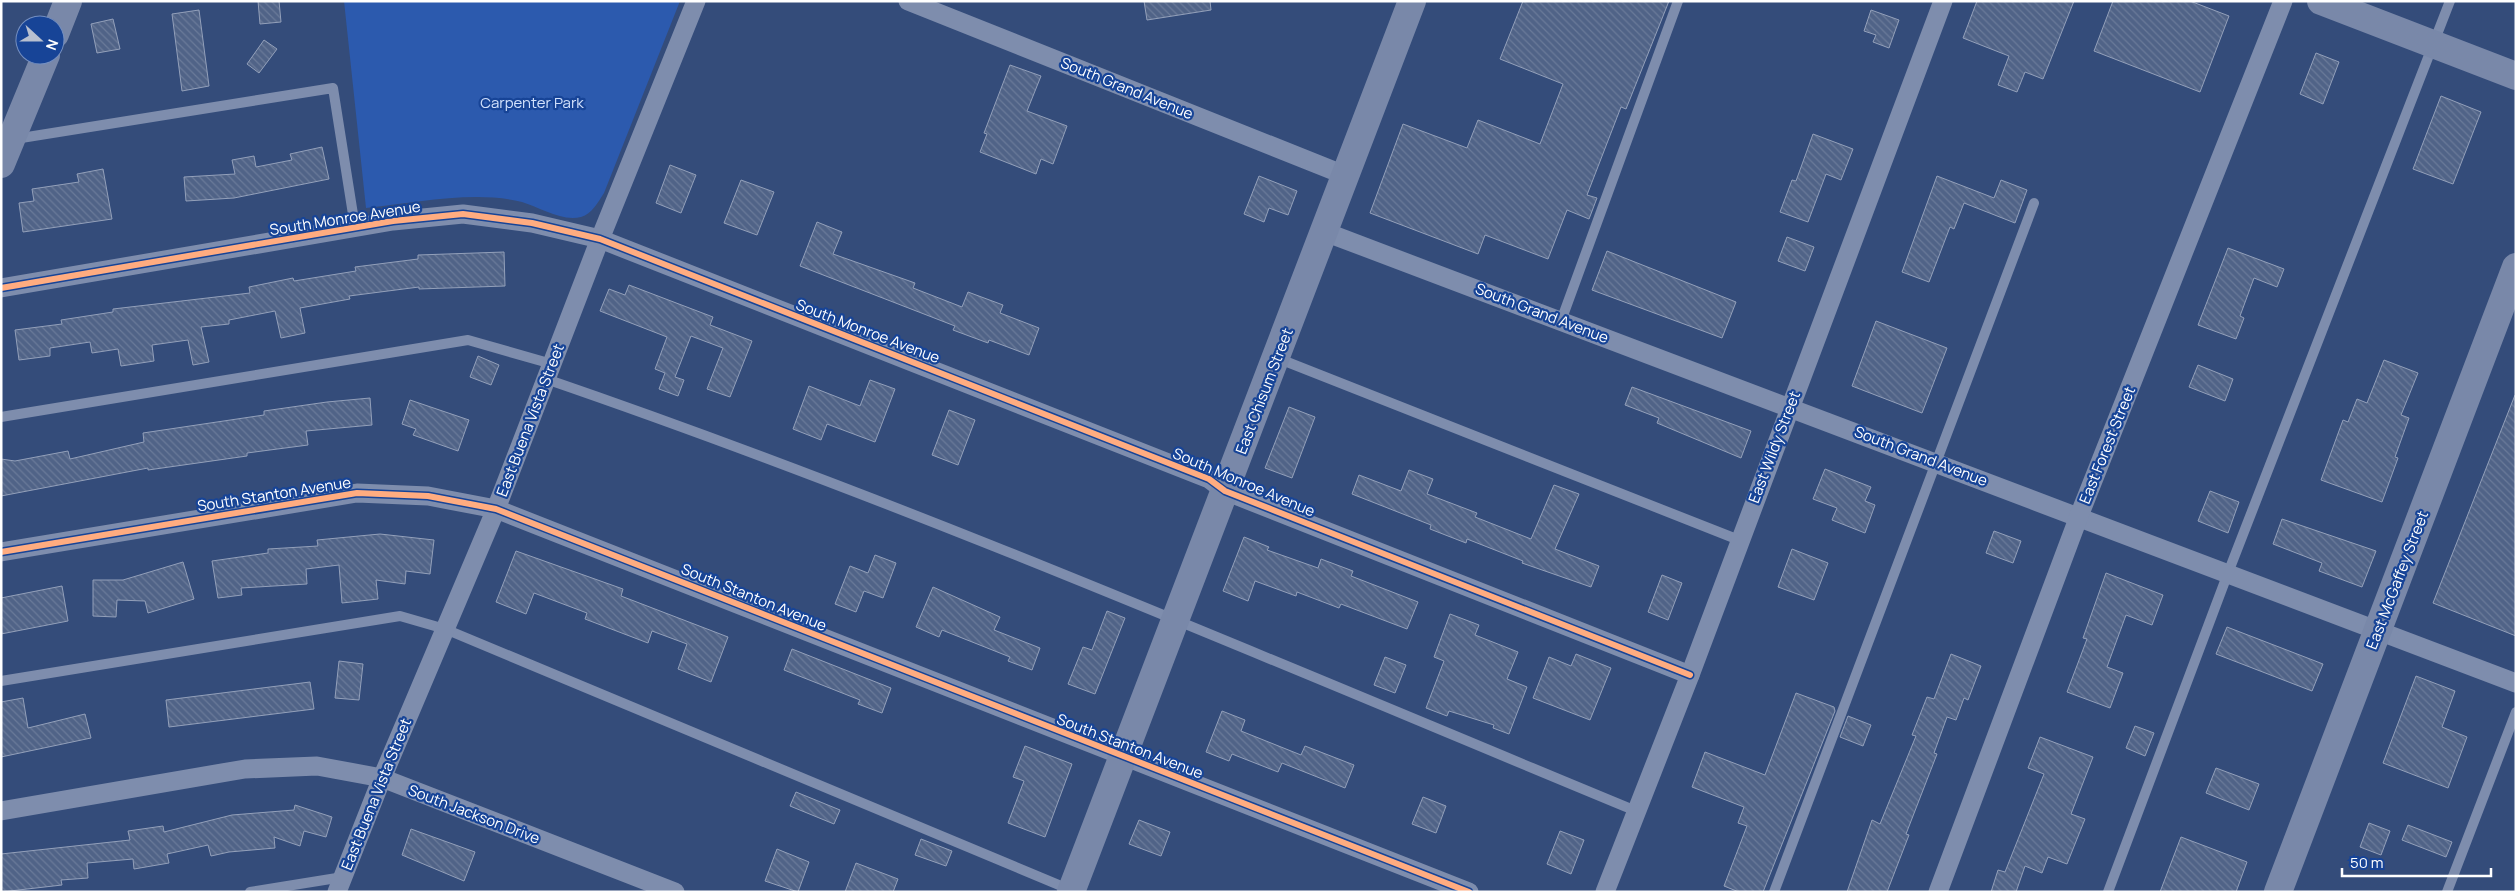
<svg xmlns="http://www.w3.org/2000/svg" width="2517" height="893" font-family="Manrope,sans-serif">
	<style>
		.park { fill: #2c5aae }
		.building { fill: url(#building-back-hatch); stroke: #93a0ba }
		.lines { fill: none; stroke-linecap: round; stroke-linejoin: round }
		.lane { stroke: #7e8dad; stroke-width: 10 }
		.street { stroke: #7e8dad; stroke-width: 19 }
		.secondary { stroke: #7988a9; stroke-width: 28 }
		.cycleway-casing { stroke: #174497; stroke-width: 9 }
		.cycleway { stroke: #ffac80; stroke-width: 6 }
		.labels { text-anchor: middle; dominant-baseline: central; stroke-width: 4.5; stroke-linejoin: round; paint-order: stroke }
		.street-label { font-size: 15px; fill: #fff; stroke: #174497 }
		.park-label { font-size: 15px; fill: #d2e1fc; stroke: #174497 }
	</style>
	<defs>
		<pattern id="building-back-hatch" width="6" height="6" patternUnits="userSpaceOnUse" patternTransform="scale(1.25)"><rect width="6" height="6" fill="#506387"/><path d="M-1 5l2 2M0 0l6 6M5-1l2 2" fill="none" stroke="#6a7a99"/></pattern>
	</defs>
	<rect width="100%" height="100%" fill="#344c7a"/>
	<path class="park" d="M 344,1 L 680,1 L 604,193 C 598,202 592,214 581,217 C 562,222 539,207 522,202 C 475,190 414,203 366,208 Z"/>
	<g class="building">
		<polygon points="258,1 279,1 281,22 260,24"/>
		<polygon points="1144,1 1210,1 1211,10 1147,20"/>
		<polygon points="1523,1 1669,1 1626,109 1621,107 1587,195 1597,198 1589,219 1567,210 1548,259 1485,235 1478,254 1370,213 1403,124 1467,148 1478,120 1540,144 1563,84 1500,59"/>
		<polygon points="1977,1 2074,1 2043,79 2025,72 2017,92 1998,85 2009,56 1963,38"/>
		<polygon points="2113,1 2190,1 2229,16 2200,92 2094,51"/>
		<polygon points="199,10 209,86 182,91 172,14"/>
		<polygon points="1871,10 1899,20 1889,48 1873,42 1876,35 1864,31"/>
		<polygon points="113,19 120,49 97,53 91,24"/>
		<polygon points="264,40 277,49 259,73 247,64"/>
		<polygon points="2316,53 2339,62 2323,104 2300,94"/>
		<polygon points="1010,65 1041,76 1027,111 1067,126 1053,164 1041,159 1036,174 980,152 987,134 984,133"/>
		<polygon points="2441,96 2481,112 2453,184 2413,169"/>
		<polygon points="1813,134 1853,149 1841,180 1826,174 1808,222 1780,212 1792,180 1796,181"/>
		<polygon points="322,147 329,179 234,198 186,201 184,177 235,174 232,160 254,156 256,167 292,160 290,154"/>
		<polygon points="670,165 696,175 681,213 656,203"/>
		<polygon points="103,169 112,219 23,232 19,203 34,201 32,189 79,182 77,174"/>
		<polygon points="1259,176 1297,191 1288,215 1269,208 1264,222 1244,214"/>
		<polygon points="1937,176 1994,198 2001,180 2027,190 2015,223 1964,203 1954,229 1950,227 1929,282 1902,272"/>
		<polygon points="741,180 774,192 757,235 724,223"/>
		<polygon points="817,222 842,232 833,254 915,283 913,288 962,307 968,292 1003,305 1000,313 1039,328 1029,355 989,340 988,343 953,330 955,326 800,266"/>
		<polygon points="1787,237 1814,247 1805,271 1778,261"/>
		<polygon points="2228,248 2284,269 2277,287 2254,278 2240,316 2244,318 2236,339 2198,325"/>
		<polygon points="1607,251 1736,302 1722,338 1592,290"/>
		<polygon points="504,252 505,286 419,289 419,287 349,296 350,299 300,308 305,333 281,338 275,311 229,320 229,324 201,327 209,362 193,365 188,340 152,345 154,361 121,366 118,349 92,353 90,342 50,348 50,356 19,360 15,330 62,324 61,320 113,312 113,309 250,293 249,287 293,278 294,281 356,271 355,267 418,259 418,255"/>
		<polygon points="629,285 713,317 710,325 752,341 730,397 707,389 723,348 691,336 675,377 684,380 678,396 659,389 665,373 655,369 667,337 600,311 609,289 625,295"/>
		<polygon points="1876,321 1947,348 1922,413 1852,386"/>
		<polygon points="478,356 499,365 491,385 470,377"/>
		<polygon points="2384,360 2418,373 2401,415 2409,418 2395,457 2398,458 2382,502 2321,480 2343,420 2348,422 2357,399 2367,403"/>
		<polygon points="2198,365 2233,379 2225,401 2189,387"/>
		<polygon points="870,380 895,389 875,442 827,424 821,440 793,429 809,386 860,406"/>
		<polygon points="1632,387 1751,431 1741,458 1657,423 1659,418 1625,405"/>
		<polygon points="2515,395 2516,396 2516,636 2433,603"/>
		<polygon points="370,398 372,425 306,431 308,445 247,453 247,456 148,470 148,468 1,496 1,459 15,461 68,451 70,459 144,442 143,433 264,415 264,411 327,402"/>
		<polygon points="410,400 469,420 458,451 413,435 416,429 402,424"/>
		<polygon points="1289,407 1315,417 1292,478 1265,468"/>
		<polygon points="949,410 975,420 958,465 932,455"/>
		<polygon points="1825,469 1871,487 1865,501 1875,505 1865,533 1832,520 1837,508 1813,499"/>
		<polygon points="1409,470 1433,479 1427,494 1477,513 1475,517 1531,539 1554,485 1579,494 1555,549 1599,566 1591,587 1522,563 1523,561 1467,539 1466,543 1430,529 1431,525 1352,494 1359,475 1401,491"/>
		<polygon points="2210,491 2239,502 2228,533 2198,521"/>
		<polygon points="2282,519 2376,551 2362,587 2319,571 2322,563 2273,544"/>
		<polygon points="1994,531 2021,541 2013,563 1986,553"/>
		<polygon points="380,534 434,540 430,574 406,571 405,584 376,580 378,599 342,603 339,565 306,569 307,584 241,588 242,595 218,598 212,561 268,553 268,549 318,546 317,540"/>
		<polygon points="1244,537 1269,547 1267,550 1318,568 1321,559 1353,571 1351,576 1418,602 1407,629 1341,604 1339,608 1297,592 1296,596 1255,581 1248,601 1223,591"/>
		<polygon points="1792,549 1828,563 1814,600 1778,587"/>
		<polygon points="516,551 623,589 621,596 728,637 711,682 678,669 687,644 652,631 648,643 585,619 587,613 534,593 526,614 496,602"/>
		<polygon points="875,555 896,563 883,598 864,591 856,612 835,604 850,566 868,573"/>
		<polygon points="183,562 194,599 148,613 145,601 117,600 116,617 93,616 93,580 123,580"/>
		<polygon points="2106,573 2163,595 2152,625 2126,615 2107,667 2123,673 2110,708 2067,692 2087,639 2083,638"/>
		<polygon points="1662,575 1682,583 1668,620 1648,612"/>
		<polygon points="62,586 68,621 1,634 1,598"/>
		<polygon points="933,587 1000,617 994,630 1040,648 1032,670 1008,661 1010,657 942,630 939,637 916,627"/>
		<polygon points="1107,611 1125,618 1095,694 1068,684 1083,647 1092,650"/>
		<polygon points="1450,614 1479,625 1475,635 1518,652 1507,679 1527,687 1509,734 1493,728 1494,725 1449,711 1447,716 1426,708 1444,661 1434,657"/>
		<polygon points="2227,627 2323,664 2312,691 2216,654"/>
		<polygon points="792,649 891,688 882,713 858,704 860,700 784,670"/>
		<polygon points="1576,654 1611,668 1590,720 1533,698 1549,657 1571,666"/>
		<polygon points="1951,654 1981,666 1968,700 1964,698 1956,720 1947,717 1934,753 1937,754 1906,834 1909,835 1887,892 1847,892 1872,820 1880,824 1916,736 1912,735 1927,697 1934,699"/>
		<polygon points="1385,657 1406,665 1395,693 1374,685"/>
		<polygon points="339,661 363,664 359,700 335,698"/>
		<polygon points="2416,676 2455,691 2442,727 2467,737 2448,788 2383,763"/>
		<polygon points="310,682 314,709 169,727 166,700"/>
		<polygon points="1796,693 1834,707 1835,711 1763,892 1739,892 1724,886 1747,826 1738,823 1744,807 1692,787 1705,752 1765,775"/>
		<polygon points="23,698 28,728 85,714 91,738 1,757 1,702"/>
		<polygon points="1222,711 1245,720 1241,731 1301,755 1305,746 1354,765 1345,788 1282,763 1278,772 1232,754 1229,761 1206,752"/>
		<polygon points="1848,716 1871,725 1863,746 1840,737"/>
		<polygon points="2135,726 2154,733 2145,756 2126,748"/>
		<polygon points="2040,737 2093,757 2071,814 2085,819 2067,864 2048,857 2042,873 2025,866 2016,892 1991,892 1998,870 2005,872 2044,774 2028,768"/>
		<polygon points="1025,746 1072,764 1045,837 1008,823 1024,781 1013,777"/>
		<polygon points="2216,768 2259,784 2249,810 2206,793"/>
		<polygon points="796,792 840,810 834,824 790,806"/>
		<polygon points="1423,797 1446,806 1436,833 1412,824"/>
		<polygon points="295,805 332,817 326,837 304,831 300,846 274,837 275,848 229,852 211,856 208,845 167,854 169,863 134,869 133,859 87,863 88,878 61,880 62,885 1,892 1,854 130,840 128,831 163,826 164,832 232,815 294,810"/>
		<polygon points="1139,820 1170,832 1161,856 1129,844"/>
		<polygon points="2369,823 2390,831 2381,855 2360,847"/>
		<polygon points="2408,825 2452,842 2446,857 2402,840"/>
		<polygon points="411,829 475,852 464,881 402,855"/>
		<polygon points="1560,831 1584,840 1571,874 1547,864"/>
		<polygon points="2181,837 2247,862 2236,892 2160,892"/>
		<polygon points="921,839 952,851 946,866 915,855"/>
		<polygon points="777,849 809,862 798,892 765,881"/>
		<polygon points="856,863 898,879 893,892 845,892"/>
	</g>
	<g class="lines">
		<g class="lane">
			<polyline points="15,139 333,88 355,227"/>
			<polyline points="1561,321 1678,1"/>
			<polyline points="1277,358 1739,540"/>
			<path d="M 546,379 C 916,506 1275,662 1636,811"/>
			<polyline points="1,417 468,340 552,364"/>
			<polyline points="1,681 400,616 445,629 1071,890"/>
			<polyline points="250,892 343,877"/>
			<polyline points="1774,892 2034,203"/>
			<polyline points="2108,892 2228,573 2450,1"/>
			<polyline points="2447,892 2516,712"/>
		</g>
		<g class="street">
			<polyline points="908,1 1347,176"/>
			<polyline points="1325,232 2516,683"/>
			<polyline points="1,288 393,221 463,214 532,223 600,239 1209,479 1225,491 1690,675"/>
			<polyline points="1,552 357,493 428,496 496,509 1469,892"/>
			<polyline points="1,811 245,769 317,766 382,778 675,892"/>
			<polyline points="337,892 382,778 496,509 600,239 696,1"/>
			<polyline points="1605,892 1690,675 1943,1"/>
			<polyline points="1938,892 2079,516 2283,1"/>
		</g>
		<g class="secondary">
			<polyline points="2321,1 2516,76"/>
			<polyline points="55,34 68,1"/>
			<polyline points="1,164 46,55"/>
			<polyline points="1071,892 1412,1"/>
			<polyline points="2278,892 2516,267"/>
		</g>
		<g class="cycleway-casing">
			<g id="cycleway">
				<polyline points="1,288 393,221 463,214 532,223 600,239 1209,479 1225,491 1690,675"/>
				<polyline points="1,552 357,493 428,496 496,509 1469,892"/>
			</g>
		</g>
		<use href="#cycleway" class="cycleway"/>
	</g>
	<g class="labels">
		<g class="street-label">
			<text transform="translate(1127 88) rotate(22)">South Grand Avenue</text>
			<text transform="translate(345 218) rotate(-9)">South Monroe Avenue</text>
			<text transform="translate(1542 313) rotate(21)">South Grand Avenue</text>
			<text transform="translate(868 331) rotate(21)">South Monroe Avenue</text>
			<text transform="translate(1264 391) rotate(-69)">East Chisum Street</text>
			<text transform="translate(530 420) rotate(-69)">East Buena Vista Street</text>
			<text transform="translate(2107 445) rotate(-68)">East Forest Street</text>
			<text transform="translate(1774 447) rotate(-69)">East Wildy Street</text>
			<text transform="translate(1921 456) rotate(21)">South Grand Avenue</text>
			<text transform="translate(1244 482) rotate(23)">South Monroe Avenue</text>
			<text transform="translate(274 494) rotate(-9)">South Stanton Avenue</text>
			<text transform="translate(2397 580) rotate(-69)">East McGaffey Street</text>
			<text transform="translate(754 597) rotate(22)">South Stanton Avenue</text>
			<text transform="translate(1130 746) rotate(21)">South Stanton Avenue</text>
			<text transform="translate(376 794) rotate(-68)">East Buena Vista Street</text>
			<text transform="translate(474 814) rotate(21)">South Jackson Drive</text>
		</g>
		<g class="park-label">
			<text x="532" y="102">Carpenter Park</text>
		</g>
	</g>
	<rect width="2517" height="893" fill="none" stroke="#ffffff" stroke-width="5"/>
	<g transform="translate(40 40) rotate(111)"><circle r="24" fill="#174497" stroke="#748fc1"/>
	<path d="M0-4L9 19L0 12L-9 19Z" fill="#b8c0d0"/>
	<text y="-8" font-size="14" font-weight="bold" text-anchor="middle" fill="#ffffff">N</text>
	</g>
	<path d="M2342 868v8h149v-8" fill="none" stroke="#ffffff" stroke-width="2.5"/>
	<text x="2350" y="868" font-size="15" fill="#ffffff" stroke="#174497" stroke-width="4" paint-order="stroke">50 m</text>
</svg>
